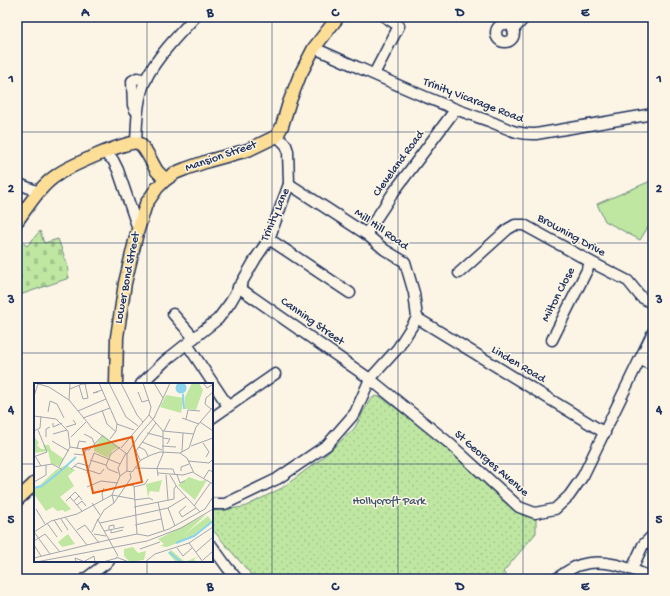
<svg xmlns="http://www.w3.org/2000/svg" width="670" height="596" font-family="'Gochi Hand',sans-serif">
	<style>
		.grass { fill: #bfe7a2; stroke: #6d8b80 }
		.cemetery { fill: url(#cemetery-stones); stroke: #6d8b80 }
		.park { fill: url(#park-dots); stroke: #6d8b80 }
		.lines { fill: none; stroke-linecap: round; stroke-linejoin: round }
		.minor-casing { stroke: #1b2f5e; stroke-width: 13 }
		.major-casing { stroke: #1b2f5e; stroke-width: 15 }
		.minor { stroke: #fcf5e5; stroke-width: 10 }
		.major { stroke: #fdde96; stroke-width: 12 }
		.grid { fill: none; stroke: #1b2f5e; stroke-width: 1; stroke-opacity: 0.55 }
		.labels { text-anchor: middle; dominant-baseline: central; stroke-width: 3; stroke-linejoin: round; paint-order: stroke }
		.street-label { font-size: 12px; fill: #1b2f5e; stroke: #fcf5e5 }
		.park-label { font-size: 12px; fill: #3c546c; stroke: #fcf5e5 }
		.inset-river { fill: none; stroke: #8bd4ed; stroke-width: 2 }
		.inset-road { fill: none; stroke: #a2a6af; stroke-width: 1 }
		.view { fill: #e8590c; fill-opacity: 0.15; stroke: #e8590c; stroke-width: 2 }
		.inset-edge { fill: none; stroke: #1b2f5e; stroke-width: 2 }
		.neatline { fill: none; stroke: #1b2f5e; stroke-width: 1.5 }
		.grid-label { font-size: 13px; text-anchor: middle; font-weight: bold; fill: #1b2f5e }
	</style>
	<defs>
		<pattern id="cemetery-stones" width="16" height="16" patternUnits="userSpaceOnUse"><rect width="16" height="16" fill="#bfe7a2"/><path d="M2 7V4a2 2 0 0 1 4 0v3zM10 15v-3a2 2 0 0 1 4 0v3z" fill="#a4c68e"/></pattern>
		<pattern id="park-dots" width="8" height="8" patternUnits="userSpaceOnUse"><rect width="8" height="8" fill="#bfe7a2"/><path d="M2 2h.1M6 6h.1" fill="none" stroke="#a4c68e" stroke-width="1.8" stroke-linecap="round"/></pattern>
	</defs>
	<rect width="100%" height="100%" fill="#fcf5e5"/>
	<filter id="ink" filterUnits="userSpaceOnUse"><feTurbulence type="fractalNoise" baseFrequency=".025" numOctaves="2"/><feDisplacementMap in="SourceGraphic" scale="8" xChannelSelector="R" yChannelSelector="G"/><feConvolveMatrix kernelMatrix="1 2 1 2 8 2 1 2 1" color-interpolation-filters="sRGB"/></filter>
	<g filter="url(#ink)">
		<polygon class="grass" points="653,180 653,219 640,240 605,221 597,204"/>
		<polygon class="cemetery" points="40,231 44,243 58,239 67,264 69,278 17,296 17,237 27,246"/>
		<polygon class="park" points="375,396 381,397 425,430 522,515 536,519 536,533 503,572 511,579 255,579 212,529 212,511 244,507 282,488 321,459 354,429 370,400"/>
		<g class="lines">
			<g class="minor-casing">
				<g id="minor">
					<circle cx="505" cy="33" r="9"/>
					<polyline points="513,30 525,17"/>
					<path d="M 314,48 C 372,73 429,101 489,121 C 507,128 516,135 536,134 L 653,114"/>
					<polyline points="374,74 399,26 385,17"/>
					<polyline points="135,110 133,105 132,81 137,78 146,80"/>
					<path d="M 136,142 C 137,122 137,98 146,79 C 156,58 179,34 195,17"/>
					<polyline points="103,152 113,160 118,170 138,229"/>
					<polyline points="17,183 34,190 37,194"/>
					<polyline points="366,234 393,193 455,110"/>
					<polyline points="269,239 350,293"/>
					<polyline points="459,273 508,229 515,225 524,225 591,262 628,281 641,297 653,304"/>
					<polyline points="238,287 370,379 449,443 519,507 535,513 555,509 569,496 583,476 653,332"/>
					<polyline points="173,314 194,338"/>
					<polyline points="417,318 605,433"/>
					<polyline points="552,340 591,262"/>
					<polyline points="187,344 228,406"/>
					<polyline points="640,359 653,366"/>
					<polyline points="141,384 165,361 218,319 230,303 256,258 269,239 289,184 288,151 286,145 277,136"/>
					<polyline points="212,418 275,374"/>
					<polyline points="212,504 225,504 277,479 327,445 355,413 370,379 398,348 417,318 414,293 405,262 385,250 366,234 289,184"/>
					<polyline points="212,546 227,567 237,579"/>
					<polyline points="632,569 643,545 653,535"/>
					<polyline points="85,579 109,561"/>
					<path d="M 556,579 C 563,574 572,567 580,565 C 604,557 631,569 653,578"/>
				</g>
			</g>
			<g class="major-casing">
				<g id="major">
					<path d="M 17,221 C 29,205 40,186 57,175 C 66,168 129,139 138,143 C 146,147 152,164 157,171 C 160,174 163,177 165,180"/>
					<polyline points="116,384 117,337 125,283 137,233 146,204 157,188 165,180 175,173 185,169 208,161 248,150 277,136 282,126 289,103 300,75 314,48 338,17"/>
					<polyline points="17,500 35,483"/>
				</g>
			</g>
			<use href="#minor" class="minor"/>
			<use href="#major" class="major"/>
		</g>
	</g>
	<path class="grid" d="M 147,17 L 147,384M 272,17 L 272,579M 398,17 L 398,579M 523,17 L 523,579M 17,132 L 653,132M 17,243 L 653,243M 17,353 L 653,353M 17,464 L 35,464M 212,464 L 653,464M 147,561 L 147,579"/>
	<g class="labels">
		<g class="street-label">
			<text transform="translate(473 101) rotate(21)">Trinity Vicarage Road</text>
			<text transform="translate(221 157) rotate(-19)">Mansion Street</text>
			<text transform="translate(399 164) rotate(-54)">Cleveland Road</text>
			<text transform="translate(276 215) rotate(-67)">Trinity Lane</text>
			<text transform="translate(381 230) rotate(35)">Mill Hill Road</text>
			<text transform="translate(571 236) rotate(29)">Browning Drive</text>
			<text transform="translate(128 278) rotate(-79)">Lower Bond Street</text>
			<text transform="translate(559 295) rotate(-63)">Milton Close</text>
			<text transform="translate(312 322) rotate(35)">Canning Street</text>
			<text transform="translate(518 365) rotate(31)">Linden Road</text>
			<text transform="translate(491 464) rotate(41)">St Georges Avenue</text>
		</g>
		<g class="park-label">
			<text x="389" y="502">Hollycroft Park</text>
		</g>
	</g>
	<g transform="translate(34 383)">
		<rect width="179" height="179" fill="#fcf5e5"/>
		<path d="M 0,53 L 5,60 L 3,62 L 7,66 L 11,66 L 9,62 L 15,62 L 17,67 L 30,76 L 25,83 L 17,81 L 14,68 L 0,70 ZM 173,131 L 151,151 L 154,156 L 133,164 L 126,163 L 130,161 L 124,156 Z" fill="#bfe7a2"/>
		<path d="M 146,147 L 147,150 L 143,150 L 143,156 L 148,151 L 154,156 L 145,160 L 133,154 Z" fill="#bfe7a2"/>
		<path d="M 158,0 L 165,0 L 169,7 L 162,27 L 151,26 L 151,14 ZM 132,12 L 150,15 L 147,30 L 126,24 Z" fill="#bfe7a2"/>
		<path d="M 69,52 L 85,64 L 79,67 L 74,75 L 60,68 L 60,64 ZM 32,82 L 41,87 L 34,93 L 40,103 L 26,114 L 37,126 L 31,129 L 29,127 L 23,128 L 19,124 L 12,128 L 0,111 L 0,104 L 6,102 L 22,87 ZM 155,94 L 166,98 L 173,97 L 161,117 L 144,102 ZM 128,97 L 125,109 L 116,108 L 114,114 L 112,101 ZM 174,133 L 178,139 L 154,156 L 151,151 ZM 34,151 L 41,161 L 28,164 L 24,159 ZM 99,164 L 104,170 L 112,168 L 110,177 L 96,179 L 90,173 L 90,166 ZM 137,167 L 151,179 L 165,173 L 160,176 L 162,179 L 142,179 L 134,170 Z" fill="#bfe7a2"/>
		<path d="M141.5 5a5.5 5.5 0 1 1 11 0a5.5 5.5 0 1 1-11 0Z" fill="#8bd4ed"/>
		<path class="inset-river" d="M 149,11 L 150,26M 29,86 L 42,74M 0,105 L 8,103 L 28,87M 142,160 L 160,153 L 179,138M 135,169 L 147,179"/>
		<path class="inset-road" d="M 1,0 L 15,4 L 35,17 L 58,45 L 93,71M 65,0 L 83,41 L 82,48 L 76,56M 75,0 L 92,34 L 104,43M 87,0 L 103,32 L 109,39M 109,0 L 117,24 L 115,32 L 129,48 L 129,71 L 123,85 L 124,93M 120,0 L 129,15M 169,0 L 173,5 L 178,2M 45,2 L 49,16 L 54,15 L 51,1M 36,6 L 48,1 L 65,0M 64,9 L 59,10 L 68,7M 104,9 L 108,19 L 115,17M 0,13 L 4,1M 35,17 L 36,0M 177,26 L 171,21 L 172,15 L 179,9M 68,27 L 73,41 L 82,49M 44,28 L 72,16M 14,29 L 16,18 L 23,21 L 30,35M 0,33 L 22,36 L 34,48 L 36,64 L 25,84M 49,35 L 76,25M 148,35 L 165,41M 152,36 L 154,27 L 166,28M 166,39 L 179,48M 19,40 L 19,44 L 28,40M 83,41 L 100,47M 32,44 L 42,41 L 39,37M 0,48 L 6,45 L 7,33M 129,48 L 160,51M 130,48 L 136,36M 113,50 L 129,54M 19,51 L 33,47M 50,51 L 58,55 L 61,62M 12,54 L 12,46 L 16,44M 37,54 L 52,39M 129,55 L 136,56 L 133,61M 18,58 L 35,68M 108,59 L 128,67M 169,60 L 175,69 L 172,74M 128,63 L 142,64M 157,63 L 179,55M 36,64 L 55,67 L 69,52M 105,64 L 111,67 L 114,73M 87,65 L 115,32M 43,66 L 45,58 L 52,59M 148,69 L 149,50M 146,70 L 153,75 L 160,90 L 179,101M 0,71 L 7,83M 40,71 L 49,72 L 52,67M 2,73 L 13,69 L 4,47M 56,77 L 72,82M 106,77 L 102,68 L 122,40M 154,78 L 175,80 L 179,76M 40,83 L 54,88M 0,84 L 18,81 L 29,87M 102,85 L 139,86 L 141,92M 37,86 L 44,80 L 55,83M 54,87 L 66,91 L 70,86M 93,88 L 98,89 L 107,77 L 117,72 L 126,69 L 146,70 L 155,65 L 162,44 L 179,24M 93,88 L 93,71 L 106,51 L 120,35 L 136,0M 147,88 L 147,84 L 155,81M 53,90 L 60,70 L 86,81M 84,90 L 74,86 L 72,82 L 77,71 L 86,64M 124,90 L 149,92 L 159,89M 132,92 L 134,117M 136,92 L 143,104 L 166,129M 143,92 L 146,100 L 151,98M 86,93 L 84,85 L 92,70M 170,95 L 175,87 L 179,89M 0,99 L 12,92 L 12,82M 93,101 L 100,103 L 103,151M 53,104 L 67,98 L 84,100M 100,104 L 111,101 L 114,96M 78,112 L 100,116M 36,114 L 48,128M 69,117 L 68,111 L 70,105M 100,117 L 115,115 L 119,117M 32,118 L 41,109 L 45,113M 40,118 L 45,113 L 48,117M 124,119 L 130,148M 58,120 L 66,132M 80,120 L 97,95 L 96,90M 80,120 L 70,127 L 64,137 L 84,173M 80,120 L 78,112 L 86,93 L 93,88M 43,122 L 48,118 L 52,123M 152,123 L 145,129 L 148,134 L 162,125M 160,123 L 177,99M 100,124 L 140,116 L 140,106 L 142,103M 134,125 L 141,143M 2,126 L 11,141M 31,134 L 53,162 L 74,157M 27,136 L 34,147M 20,137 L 28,149M 13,140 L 23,154M 66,140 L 134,125 L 152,114M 101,142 L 127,136M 43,147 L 51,142 L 65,160M 75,147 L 75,143 L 80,142 L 80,145M 77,147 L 77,150 L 89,147M 70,148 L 90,144M 0,149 L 16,171M 0,149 L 17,138 L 43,131 L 78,112M 58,149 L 64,136M 60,151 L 72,153M 74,157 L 103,151 L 114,153 L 135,146 L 171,126 L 179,114M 0,158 L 11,151 L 26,169M 155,160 L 169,179M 0,162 L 7,173M 143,165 L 149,173 L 158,165M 106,166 L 126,159M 162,169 L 179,154M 82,174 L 95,179M 0,175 L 53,162M 169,177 L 179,168M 2,179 L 113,158 L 147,145 L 179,126M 42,179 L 41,175 L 49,178M 49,179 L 60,173 L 61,179M 69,179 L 83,175M 111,179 L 121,171 L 155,160 L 179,144"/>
		<path class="view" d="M 98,54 L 108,99 L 59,110 L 49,66 Z"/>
		<rect width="179" height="179" class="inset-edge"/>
	</g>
	<rect width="670" height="596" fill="none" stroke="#fcf5e5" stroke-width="44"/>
	<rect x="22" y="22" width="626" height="552" class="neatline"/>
	<g class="grid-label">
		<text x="85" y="16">A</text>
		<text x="210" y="16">B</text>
		<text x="335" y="16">C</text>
		<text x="460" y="16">D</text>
		<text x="585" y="16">E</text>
		<text x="11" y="82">1</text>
		<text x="659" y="82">1</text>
		<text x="11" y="192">2</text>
		<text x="659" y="192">2</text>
		<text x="11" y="303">3</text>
		<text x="659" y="303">3</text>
		<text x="11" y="413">4</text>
		<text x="659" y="413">4</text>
		<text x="11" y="523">5</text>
		<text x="659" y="523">5</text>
		<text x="85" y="590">A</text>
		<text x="210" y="590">B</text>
		<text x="335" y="590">C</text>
		<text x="460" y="590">D</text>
		<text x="585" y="590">E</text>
	</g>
</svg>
